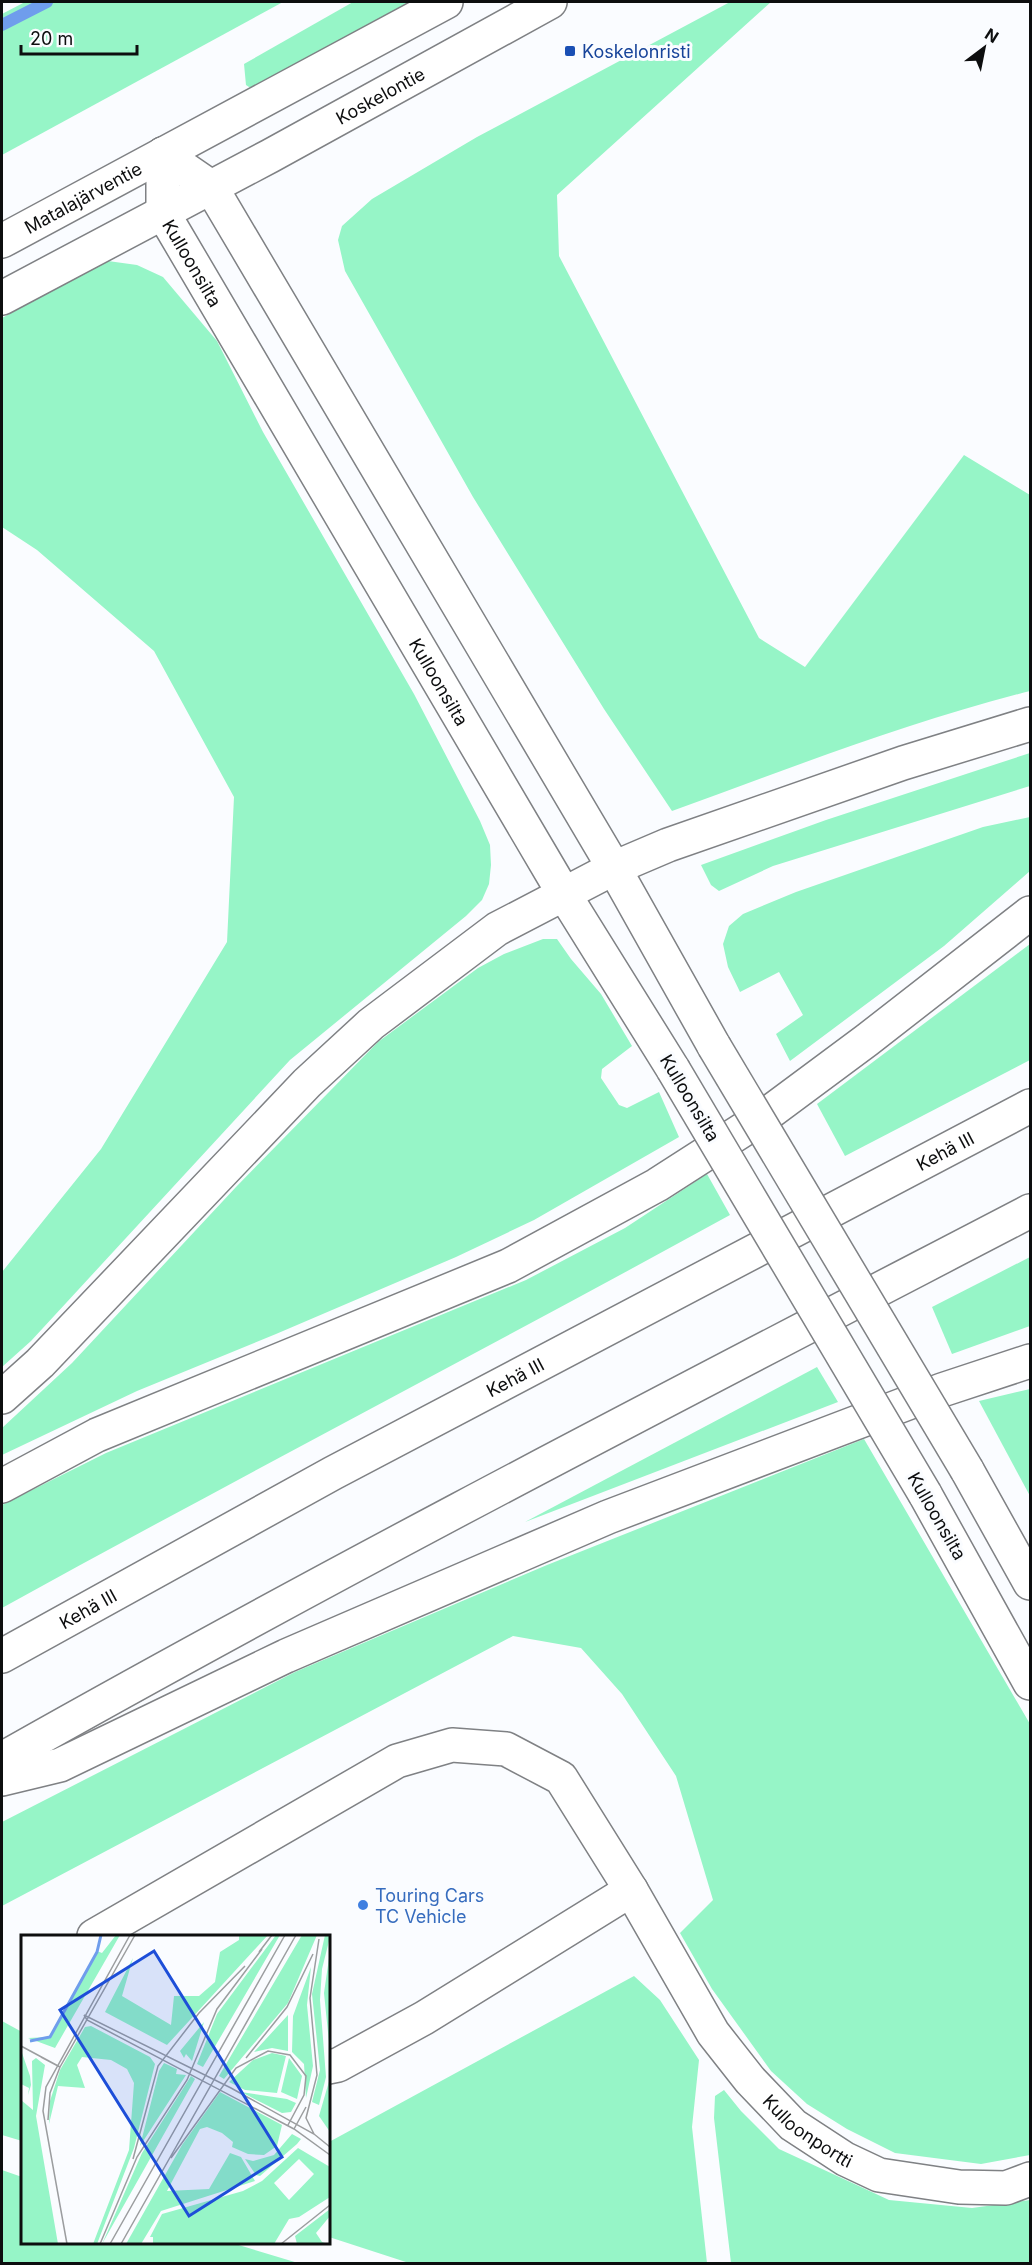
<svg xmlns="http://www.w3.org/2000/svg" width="1032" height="2265" font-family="Inter,sans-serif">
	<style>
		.green { fill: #96f5c7 }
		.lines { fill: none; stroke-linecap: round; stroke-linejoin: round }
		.stream { stroke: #6f9dec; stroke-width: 12 }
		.minor-casing { stroke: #7f8184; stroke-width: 36 }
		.major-casing { stroke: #7f8184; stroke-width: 36 }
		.highway-casing { stroke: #7f8184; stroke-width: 36 }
		.minor { stroke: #fff; stroke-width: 33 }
		.major { stroke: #fff; stroke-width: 33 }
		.highway { stroke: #fff; stroke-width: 33 }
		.major-bridge-casing { stroke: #7f8184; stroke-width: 36; stroke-linecap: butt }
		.major-bridge { stroke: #fff; stroke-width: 33 }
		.transit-dot { fill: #1a4fb4; stroke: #fafcff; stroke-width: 2 }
		.shop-dot { fill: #3f7fe0; stroke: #fafcff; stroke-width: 2 }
		.labels { text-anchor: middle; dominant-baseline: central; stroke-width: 6; stroke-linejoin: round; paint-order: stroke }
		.transit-label { font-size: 18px; fill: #164399; stroke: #fafcff; text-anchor: start }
		.street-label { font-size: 18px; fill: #0d0e0f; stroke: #fafcff }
		.shop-label { font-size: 18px; fill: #366cbe; stroke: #fafcff; text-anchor: start }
		.inset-river { fill: none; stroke: #6f9dec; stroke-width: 3 }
		.inset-road { fill: none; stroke: #9b9d9f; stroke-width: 1.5 }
		.view { fill: #1d4ed8; fill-opacity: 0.15; stroke: #1d4ed8; stroke-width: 3 }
		.inset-edge { fill: none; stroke: #0d0e0f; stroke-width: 3 }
	</style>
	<rect width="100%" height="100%" fill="#fafcff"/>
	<g class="green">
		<polygon points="25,2 283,2 2,155 2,14"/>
		<polygon points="353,2 411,2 252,89 246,85 244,64"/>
		<path d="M 730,2 L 771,2 L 557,195 L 559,256 L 759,638 L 805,667 L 964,455 L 1030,495 L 1030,691 C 908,722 790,768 672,811 L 604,709 L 473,497 L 345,271 L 338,240 L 342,226 L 372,199 L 477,137 Z"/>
		<polygon points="108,261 137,265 163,277 217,341 263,432 414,694 480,821 490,845 491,865 489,884 482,900 466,916 290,1060 31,1341 2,1367 2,1272 101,1149 227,942 234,797 154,651 37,550 2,527 2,318"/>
		<polygon points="1030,753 1030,786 773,866 719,891 711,885 701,865 826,820"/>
		<polygon points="1030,817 1030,871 944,946 790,1061 776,1034 803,1015 779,972 740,992 728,967 723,944 729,926 743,914 796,892 983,827"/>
		<polygon points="543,939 557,939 571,959 601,994 632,1046 602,1069 601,1078 619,1105 627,1108 659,1092 679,1137 534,1220 456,1257 276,1334 137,1391 2,1455 2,1428 72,1363 236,1187 378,1042 478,968 504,954"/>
		<polygon points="1030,944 1030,1060 845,1156 817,1104"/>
		<path d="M 707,1174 L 730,1215 C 488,1348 243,1475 2,1608 L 2,1505 L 106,1453 L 526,1280 L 625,1228 Z"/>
		<polygon points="1030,1257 1030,1326 952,1354 932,1307"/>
		<polygon points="817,1367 838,1402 525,1522"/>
		<polygon points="1030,1389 1030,1496 979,1401"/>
		<polygon points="864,1439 1030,1724 1030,2155 981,2164 895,2153 847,2129 807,2104 771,2071 712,1989 680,1933 713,1900 676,1776 622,1694 581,1648 513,1636 2,1906 2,1822 295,1672 547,1565"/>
		<polygon points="634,1976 660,2000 699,2060 692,2127 707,2263 409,2263 329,2237 329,2142"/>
		<polygon points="2,2021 22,2032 22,2141 2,2135"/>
		<polygon points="724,2090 741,2111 779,2149 889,2200 972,2208 1030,2200 1030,2263 731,2263 714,2118 715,2096"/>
		<polygon points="2,2170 22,2177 22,2242 232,2243 298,2263 2,2263"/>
	</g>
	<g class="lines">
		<polyline class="stream" points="2,25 47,2"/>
		<g class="minor-casing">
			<g id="minor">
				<path id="s1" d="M 94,1936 L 397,1761 L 452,1745 L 506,1749 L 561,1778 L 631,1890 L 713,2033 L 750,2080 L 793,2125 L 845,2159 L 879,2175 L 959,2187 L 1006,2188 L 1030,2179"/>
				<polyline points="328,2067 338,2065 424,2018 631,1890"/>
			</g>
		</g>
		<g class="major-casing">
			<g id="major">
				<path id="s2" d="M 163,154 L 163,213 L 564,894 L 673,1069"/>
				<polyline points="163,154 211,187 614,868 714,1046"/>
				<path id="s3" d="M 2,241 L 446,2"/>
				<path id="s4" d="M 2,298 L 270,156 L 550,2"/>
				<polyline points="967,1470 1030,1583"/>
				<polyline points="925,1494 1030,1683"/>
			</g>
		</g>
		<g class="highway-casing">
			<g id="highway">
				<polyline points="2,1397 40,1363 307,1083 371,1024 497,929 614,868 668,845 903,763 1030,724"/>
				<polyline points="2,1486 97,1435 508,1266 657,1185 766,1115 867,1040 1030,913"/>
				<path id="s5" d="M 2,1656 L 333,1473 L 1030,1106"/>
				<path d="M 2,1759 C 340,1568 686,1390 1030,1211"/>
				<polyline points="2,1779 60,1765 286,1656 608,1517 942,1390 1030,1361"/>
			</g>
		</g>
		<use href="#minor" class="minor"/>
		<use href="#major" class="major"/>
		<use href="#highway" class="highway"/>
		<g class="major-bridge-casing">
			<g id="major-bridge">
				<polyline points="714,1046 967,1470"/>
				<polyline points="673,1069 925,1494"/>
			</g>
		</g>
		<use href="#major-bridge" class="major-bridge"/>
	</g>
	<rect class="transit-dot" x="564" y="45" width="12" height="12" rx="3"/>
	<circle class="shop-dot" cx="363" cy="1905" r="6"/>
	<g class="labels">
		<g class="transit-label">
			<text x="582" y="51">Koskelonristi</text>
		</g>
		<g class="street-label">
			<text stroke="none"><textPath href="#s4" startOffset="429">Koskelontie</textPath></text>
			<text stroke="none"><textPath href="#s3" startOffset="92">Matalajärventie</textPath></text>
			<text stroke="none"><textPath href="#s2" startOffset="117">Kulloonsilta</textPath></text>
			<text stroke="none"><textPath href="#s2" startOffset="603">Kulloonsilta</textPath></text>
			<text transform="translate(690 1098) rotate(59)">Kulloonsilta</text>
			<text stroke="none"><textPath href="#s5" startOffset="1070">Kehä III</textPath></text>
			<text stroke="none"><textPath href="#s5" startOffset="584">Kehä III</textPath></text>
			<text transform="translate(937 1516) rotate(60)">Kulloonsilta</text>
			<text stroke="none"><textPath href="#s5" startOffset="98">Kehä III</textPath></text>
			<text stroke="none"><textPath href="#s1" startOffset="958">Kulloonportti</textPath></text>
		</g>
		<g class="shop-label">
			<text x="375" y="1895">Touring Cars<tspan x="375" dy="21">TC Vehicle</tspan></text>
		</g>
	</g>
	<g transform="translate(21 1935)">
		<rect width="309" height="309" fill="#fafcff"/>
		<path d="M 95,0 L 99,0 L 34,113 L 7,103 L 28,102 L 76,16 L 81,18 ZM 218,0 L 247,0 L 146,110 L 84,77 L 112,23 L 101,61 L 150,90 L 153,61 L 178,61 L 194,47 L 199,17 L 218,5 ZM 255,0 L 259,0 L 182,132 L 176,129 L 196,79 ZM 281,0 L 296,0 L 267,68 L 203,144 L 198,141 ZM 304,0 L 309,2 L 301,34 L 299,65 L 305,142 L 298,170 L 291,167 L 299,135 L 291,59 ZM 309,16 L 309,117 L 303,58 ZM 290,32 L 286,70 L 292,131 L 285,163 L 283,129 L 271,117 L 272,81 ZM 267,80 L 267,116 L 251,113 L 233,117 ZM 183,87 L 171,126 L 165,119 L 163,123 L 159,116 ZM 70,91 L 129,122 L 134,129 L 113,213 L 76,309 L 72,309 L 108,215 L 113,148 L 106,134 L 90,125 L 61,122 L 56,130 L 64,153 L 37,151 L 28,189 L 29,166 L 39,135 L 64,92 ZM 0,115 L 9,141 L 10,150 L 7,160 L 8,153 L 0,149 ZM 251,118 L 265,121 L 256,158 L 224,155 L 208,147 L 232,125 ZM 15,123 L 24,130 L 15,181 L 37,309 L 0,309 L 0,165 L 12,175 L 11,126 ZM 268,123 L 281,141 L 276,164 L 260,157 ZM 143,128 L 156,134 L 155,139 L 165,140 L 119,211 L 138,136 ZM 170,141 L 174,144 L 81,309 L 121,218 ZM 309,143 L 309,197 L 298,181 ZM 199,157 L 261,190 L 256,211 L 243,220 L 227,219 L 211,212 L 212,207 L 201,198 L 186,192 L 179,194 L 146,256 L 188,254 L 209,218 L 220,222 L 234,246 L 140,276 L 120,309 L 105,309 L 161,210 ZM 220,157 L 266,164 L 275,168 L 270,177 L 261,178 ZM 271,199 L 280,204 L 276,209 L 239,241 L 235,240 L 224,224 L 232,226 L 253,220 ZM 277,213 L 309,232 L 309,262 L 278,282 L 268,284 L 253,309 L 132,309 L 132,302 L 129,302 L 141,279 L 222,256 L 241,246 ZM 278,224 L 293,239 L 268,265 L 253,248 ZM 309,274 L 309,281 L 295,298 L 301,307 L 307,309 L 276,309 L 274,301 Z" fill="#96f5c7" fill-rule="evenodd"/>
		<path class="inset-river" d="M 9,106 L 29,102 L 76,17 L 80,0"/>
		<path class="inset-road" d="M 238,17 L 251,0M 63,80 L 66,85 L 273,194 L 309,220M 63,80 L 210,153 L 293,199 L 309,212M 0,111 L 39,132M 20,122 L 39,132M 225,123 L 266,72 L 292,19M 27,185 L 29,158 L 39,132 L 114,0M 273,194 L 285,172M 293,199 L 285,183 L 296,140 L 289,63 L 298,4M 150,223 L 215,133 L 247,116 L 269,120 L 285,141 L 283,160 L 267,190M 112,224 L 137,131 L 178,78 L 224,31M 46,309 L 22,176 L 25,152 L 109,0M 79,309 L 116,222 L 166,145 L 196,74 L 241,14M 89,309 L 264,0M 100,309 L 275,0M 260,309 L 309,270"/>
		<path class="view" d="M 133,16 L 261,222 L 168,281 L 39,75 Z"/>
		<rect width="309" height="309" class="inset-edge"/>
	</g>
	<rect width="1032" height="2265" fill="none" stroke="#0d0e0f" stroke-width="6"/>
	<g transform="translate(984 48) rotate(32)" stroke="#fafcff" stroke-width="4.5" paint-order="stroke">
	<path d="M0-4.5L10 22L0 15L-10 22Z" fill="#0d0e0f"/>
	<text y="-9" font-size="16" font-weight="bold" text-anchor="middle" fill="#0d0e0f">N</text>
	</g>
	<path d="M21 45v9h116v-9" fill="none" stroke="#0d0e0f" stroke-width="3"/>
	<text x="30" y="45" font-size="18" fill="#0d0e0f" stroke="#fafcff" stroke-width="4.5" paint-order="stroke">20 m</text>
</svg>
